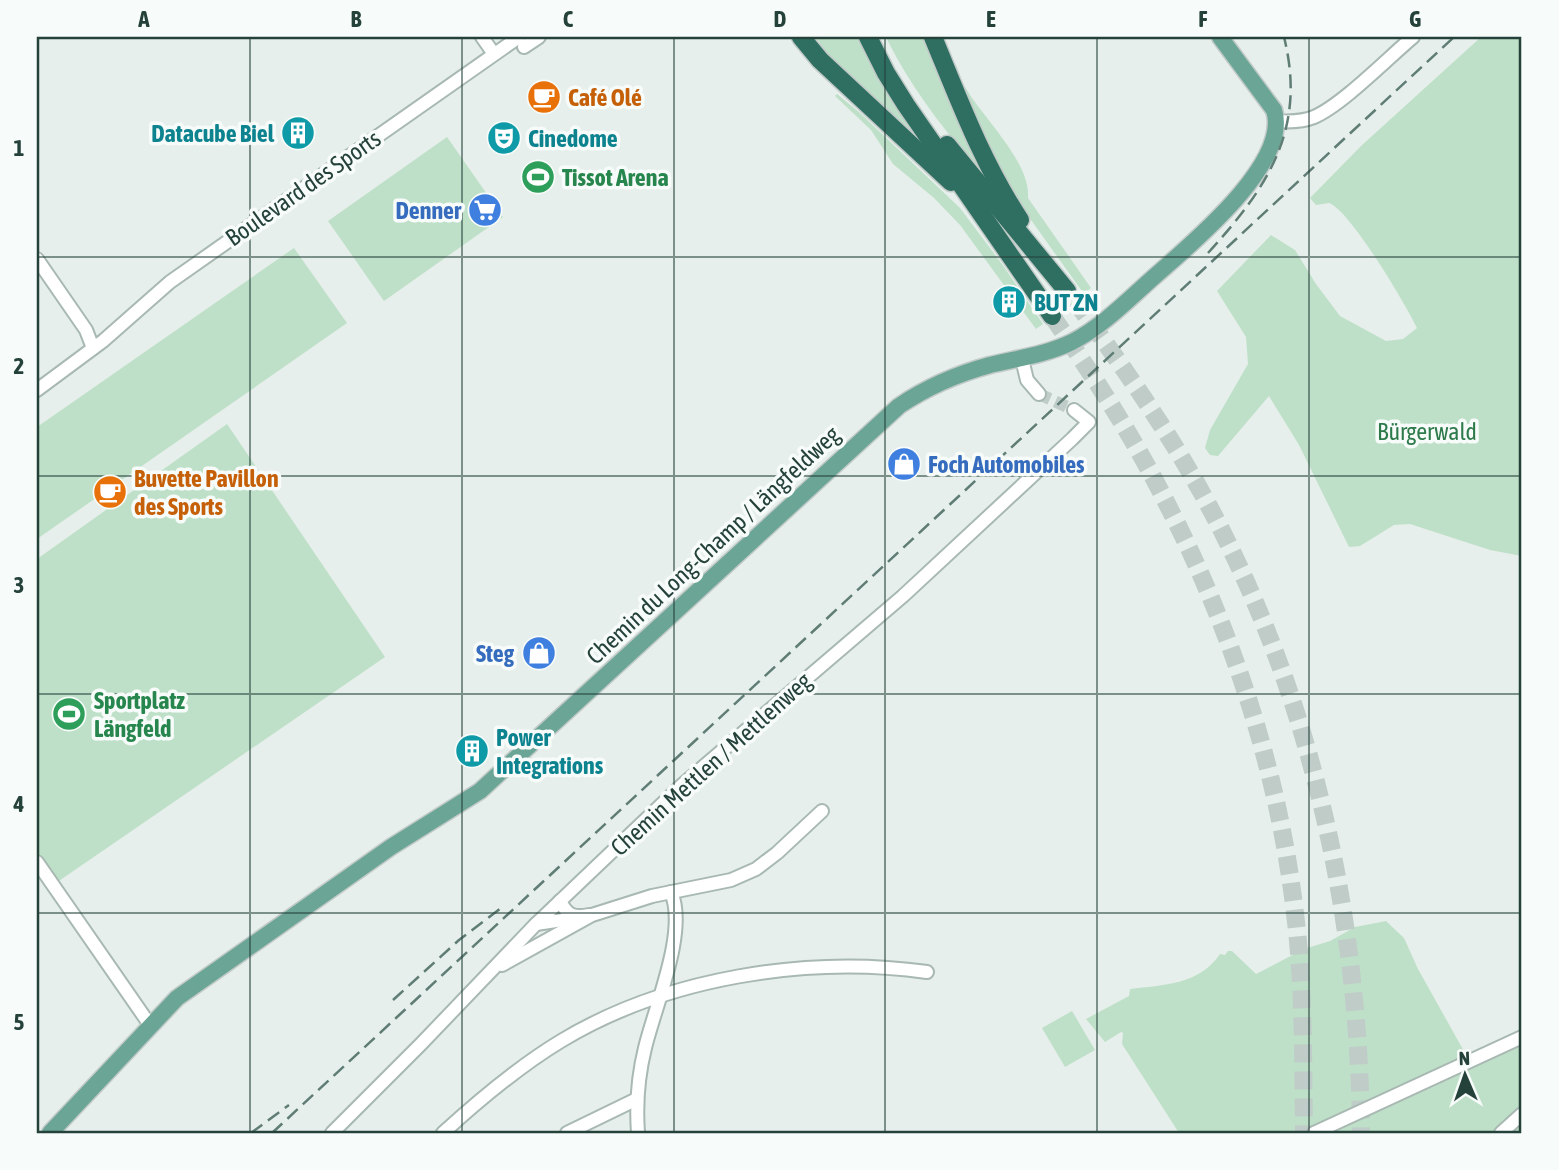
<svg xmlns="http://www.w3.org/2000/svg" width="1559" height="1170" font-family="'Asap Condensed',sans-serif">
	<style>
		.green { fill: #bfe0c8 }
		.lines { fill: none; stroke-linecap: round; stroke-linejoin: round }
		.minor-tunnel { stroke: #bfccc8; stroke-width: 12; stroke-dasharray: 12 6; stroke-linecap: butt }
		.highway-tunnel { stroke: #bfccc8; stroke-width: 18; stroke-dasharray: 18 9; stroke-linecap: butt }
		.minor-casing { stroke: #a8b8b2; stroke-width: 16 }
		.major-casing { stroke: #c2cac8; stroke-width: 19 }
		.highway-casing { stroke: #c2cac8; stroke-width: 21 }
		.minor { stroke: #fff; stroke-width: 12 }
		.major { stroke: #6aa596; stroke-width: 16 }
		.highway { stroke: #2f6f62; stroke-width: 18 }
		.rail { stroke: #5f7d75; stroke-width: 2.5; stroke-dasharray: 14 7; stroke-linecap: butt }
		.grid { fill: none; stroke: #24423a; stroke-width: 2; stroke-opacity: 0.55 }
		.labels { text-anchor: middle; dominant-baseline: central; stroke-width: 7; stroke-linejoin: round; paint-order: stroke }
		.food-label { font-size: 24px; font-weight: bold; fill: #c56008; stroke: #f7fbf9; text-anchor: start }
		.culture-label { font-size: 24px; font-weight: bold; fill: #0d838f; stroke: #f7fbf9; text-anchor: start }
		.leisure-label { font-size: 24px; font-weight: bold; fill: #27864d; stroke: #f7fbf9; text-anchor: start }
		.street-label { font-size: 24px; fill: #24423a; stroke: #f7fbf9 }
		.shop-label { font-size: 24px; font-weight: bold; fill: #366cbe; stroke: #f7fbf9; text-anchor: end }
		.park-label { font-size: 24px; fill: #2d7a4b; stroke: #f7fbf9 }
		.neatline { fill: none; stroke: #24423a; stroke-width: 2.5 }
		.grid-label { font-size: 23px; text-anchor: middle; font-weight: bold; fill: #24423a }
	</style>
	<rect width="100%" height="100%" fill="#e6efeb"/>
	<g class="green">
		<polygon points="816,37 860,37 925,146 830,59"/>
		<path d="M 886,37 L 925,37 L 997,192 C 955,143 914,95 886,37 Z"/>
		<path d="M 1481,37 L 1522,37 L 1522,556 L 1490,550 L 1410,524 L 1394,525 L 1360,546 L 1349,547 L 1299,445 L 1269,396 L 1218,456 L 1210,455 L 1205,448 L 1210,430 L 1248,364 L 1246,337 L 1217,291 L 1271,235 L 1295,250 L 1316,284 L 1340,316 L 1386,341 L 1403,339 L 1417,328 C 1406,305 1350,210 1329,203 L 1316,205 L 1310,198 L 1361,146 Z"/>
		<path d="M 956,65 C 959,73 962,83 967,90 C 984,119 1031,163 1028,198 L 1091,288 L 1084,294 L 1021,206 L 995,161 L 957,76 Z"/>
		<polygon points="837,94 859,112 960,208 1002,264 1043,324 1036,329 960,225 934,198 893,164 871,130 835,96"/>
		<polygon points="447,137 503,217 384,301 328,221"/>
		<polygon points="294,248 347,323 37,539 37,427"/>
		<polygon points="227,424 385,657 53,885 37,862 37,559"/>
		<path d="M 1386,921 L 1404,938 L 1418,969 L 1470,1062 L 1522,1037 L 1522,1133 L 1179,1133 L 1122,1044 L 1123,1033 L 1121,1032 L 1105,1042 L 1086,1019 L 1129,996 L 1130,989 C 1163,985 1199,985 1220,954 L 1225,955 L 1228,951 L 1232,951 L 1256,974 L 1304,949 L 1330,941 L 1355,927 Z"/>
		<polygon points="1072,1011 1095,1050 1065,1067 1042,1028"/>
	</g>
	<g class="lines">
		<polyline class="minor-tunnel" points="1039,394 1074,410"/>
		<g class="highway-tunnel">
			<path d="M 1075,301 C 1119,361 1162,422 1198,486 C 1309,684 1359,908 1361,1133"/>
			<path d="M 1052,316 C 1092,374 1131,433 1163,496 C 1232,628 1280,774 1296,922 C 1304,992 1303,1063 1304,1133"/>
		</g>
		<g class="minor-casing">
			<g id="minor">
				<polyline points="482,37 494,54"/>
				<polyline points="524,47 539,37"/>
				<path d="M 1276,121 C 1290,122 1302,122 1314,117 C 1342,105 1388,58 1413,37"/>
				<polyline points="37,259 86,330 93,348"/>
				<polyline points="1022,359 1027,380 1039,394"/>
				<polyline points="37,390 103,341 170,282 519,37"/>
				<polyline points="37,862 150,1025"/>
				<path d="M 560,901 C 567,915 573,918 589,915"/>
				<polyline points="536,924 576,918"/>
				<polyline points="502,965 592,915 652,896 731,880 756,869 777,853 822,811"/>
				<polyline points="332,1133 421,1044 536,924 682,785 903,596 1072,439 1089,422 1074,410"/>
				<path d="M 443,1133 C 479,1100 518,1067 561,1041 C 665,978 807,955 927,972"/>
				<polyline points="567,1133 637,1099"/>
				<path d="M 638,1133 C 636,1105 638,1076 645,1048 C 655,1006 688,931 671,892"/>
				<polyline points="1314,1133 1522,1037"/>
				<polyline points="1501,1133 1522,1114"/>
			</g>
		</g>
		<g class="major-casing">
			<path id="major" d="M 50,1133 L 177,998 L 391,847 L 480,791 L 899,406 C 927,387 957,374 990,365 C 1019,358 1045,355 1072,342 C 1103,326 1129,299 1155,276 C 1190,245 1291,163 1274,110 L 1220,37"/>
		</g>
		<g class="highway-casing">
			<g id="highway">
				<polyline points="801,37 820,60 951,182"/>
				<polyline points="868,37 886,73 906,105 1052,316"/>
				<path d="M 933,37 C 959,100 982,162 1020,220"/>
				<polyline points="947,145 1067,291"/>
			</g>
		</g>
		<use href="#minor" class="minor"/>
		<use href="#major" class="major"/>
		<use href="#highway" class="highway"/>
		<g class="rail">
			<path d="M 1208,253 C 1268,187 1307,129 1284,37"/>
			<polyline points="393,1000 459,940 501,908"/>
			<polyline points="251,1133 289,1105"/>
			<polyline points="272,1133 1454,37"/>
		</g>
	</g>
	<path class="grid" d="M 250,37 L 250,1133M 462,37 L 462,1133M 674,37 L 674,1133M 885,37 L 885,1133M 1097,37 L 1097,1133M 1309,37 L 1309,1133M 37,257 L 1522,257M 37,476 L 1522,476M 37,694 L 1522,694M 37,913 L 1522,913"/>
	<defs>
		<g id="cafe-disc" transform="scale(1.75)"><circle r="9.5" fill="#e8710a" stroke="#f7fbf9"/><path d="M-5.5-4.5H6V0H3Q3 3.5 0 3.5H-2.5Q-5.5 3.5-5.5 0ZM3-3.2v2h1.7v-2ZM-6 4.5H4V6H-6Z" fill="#fff"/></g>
		<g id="building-disc" transform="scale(1.75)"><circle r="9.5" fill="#0f9aa8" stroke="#f7fbf9"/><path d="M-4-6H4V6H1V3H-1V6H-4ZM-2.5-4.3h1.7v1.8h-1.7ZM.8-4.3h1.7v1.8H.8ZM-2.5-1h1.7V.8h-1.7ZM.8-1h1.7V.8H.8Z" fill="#fff"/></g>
		<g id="theatre-disc" transform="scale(1.75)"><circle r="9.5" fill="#0f9aa8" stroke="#f7fbf9"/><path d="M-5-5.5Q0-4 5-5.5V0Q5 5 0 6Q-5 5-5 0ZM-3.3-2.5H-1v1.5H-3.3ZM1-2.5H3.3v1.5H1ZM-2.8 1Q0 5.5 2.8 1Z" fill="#fff"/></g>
		<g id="stadium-disc" transform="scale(1.75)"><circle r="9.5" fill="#2e9e5b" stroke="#f7fbf9"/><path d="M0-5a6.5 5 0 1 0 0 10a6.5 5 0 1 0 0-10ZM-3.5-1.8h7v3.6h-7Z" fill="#fff"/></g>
		<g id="supermarket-disc" transform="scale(1.75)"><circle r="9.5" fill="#3f7fe0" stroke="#f7fbf9"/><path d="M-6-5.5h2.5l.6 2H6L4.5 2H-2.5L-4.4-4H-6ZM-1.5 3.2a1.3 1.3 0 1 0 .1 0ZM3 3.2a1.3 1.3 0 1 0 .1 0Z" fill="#fff"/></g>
		<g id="shop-disc" transform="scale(1.75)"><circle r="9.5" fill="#3f7fe0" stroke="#f7fbf9"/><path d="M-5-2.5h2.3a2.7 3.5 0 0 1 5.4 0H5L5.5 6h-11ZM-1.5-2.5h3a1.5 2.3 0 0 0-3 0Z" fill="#fff"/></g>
	</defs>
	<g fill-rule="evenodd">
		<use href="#cafe-disc" x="544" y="97"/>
		<use href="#building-disc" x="298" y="133"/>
		<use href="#theatre-disc" x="504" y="138"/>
		<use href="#stadium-disc" x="538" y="177"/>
		<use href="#supermarket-disc" x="485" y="210"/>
		<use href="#building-disc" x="1009" y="302"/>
		<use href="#shop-disc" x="904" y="464"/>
		<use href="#cafe-disc" x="110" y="492"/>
		<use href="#shop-disc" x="539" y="653"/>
		<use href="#stadium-disc" x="69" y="714"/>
		<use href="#building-disc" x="472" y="751"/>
	</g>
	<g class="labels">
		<g class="food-label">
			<text x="568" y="97">Café Olé</text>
			<text x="134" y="478">Buvette Pavillon<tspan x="134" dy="28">des Sports</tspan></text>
		</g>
		<g class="culture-label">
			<text x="274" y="133" text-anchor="end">Datacube Biel</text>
			<text x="528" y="138">Cinedome</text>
			<text x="1034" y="302">BUT ZN</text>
			<text x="496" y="737">Power<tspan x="496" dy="28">Integrations</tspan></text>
		</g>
		<g class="leisure-label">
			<text x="562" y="177">Tissot Arena</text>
			<text x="94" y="700">Sportplatz<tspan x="94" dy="28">Längfeld</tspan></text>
		</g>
		<g class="street-label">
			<text transform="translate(303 188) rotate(-35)">Boulevard des Sports</text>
			<text transform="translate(713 545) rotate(-43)">Chemin du Long-Champ / Längfeldweg</text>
			<text transform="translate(711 764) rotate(-42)">Chemin Mettlen / Mettlenweg</text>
		</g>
		<g class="shop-label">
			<text x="461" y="210">Denner</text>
			<text x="928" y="464" text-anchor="start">Foch Automobiles</text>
			<text x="514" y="653">Steg</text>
		</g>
		<g class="park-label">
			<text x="1427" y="431">Bürgerwald</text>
		</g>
	</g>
	<rect width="1559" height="1170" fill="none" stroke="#f7fbf9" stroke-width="77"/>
	<g transform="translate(1465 1075) rotate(358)" stroke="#f7fbf9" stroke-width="5" paint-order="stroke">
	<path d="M0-5L12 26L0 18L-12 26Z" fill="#24423a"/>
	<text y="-10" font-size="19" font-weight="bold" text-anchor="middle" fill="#24423a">N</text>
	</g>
	<rect x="38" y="38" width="1482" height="1094" class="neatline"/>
	<g class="grid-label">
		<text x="144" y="27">A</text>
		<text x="356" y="27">B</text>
		<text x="568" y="27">C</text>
		<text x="780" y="27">D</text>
		<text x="991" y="27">E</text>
		<text x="1203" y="27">F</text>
		<text x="1415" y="27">G</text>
		<text x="19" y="156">1</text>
		<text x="19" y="374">2</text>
		<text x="19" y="593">3</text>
		<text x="19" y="812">4</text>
		<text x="19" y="1030">5</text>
	</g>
</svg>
